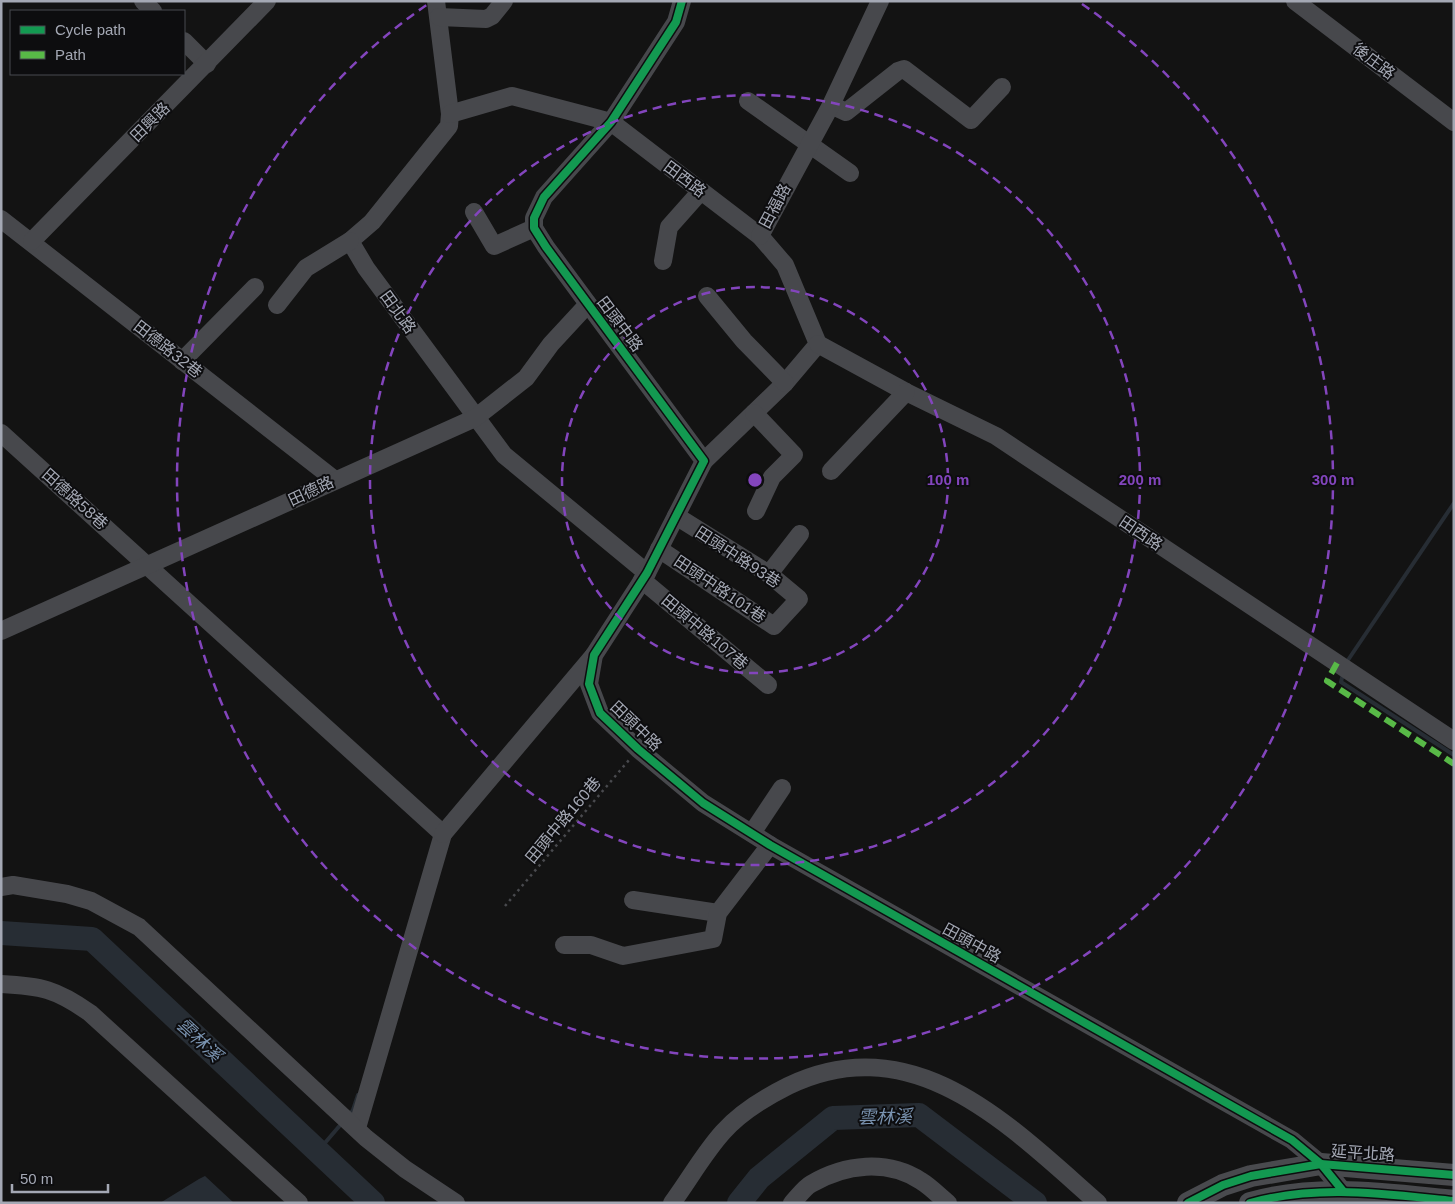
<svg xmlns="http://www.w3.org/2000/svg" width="1455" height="1204" font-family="Arial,'Noto Sans TC',sans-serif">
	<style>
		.water { fill: #272d34 }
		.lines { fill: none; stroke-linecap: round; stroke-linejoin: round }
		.stream { stroke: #272d34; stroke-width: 4 }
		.river { stroke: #272d34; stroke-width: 24 }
		.path { stroke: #494a4e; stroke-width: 2.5; stroke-dasharray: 2.5 4; stroke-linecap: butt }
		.minor { stroke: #47484c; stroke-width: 18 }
		.major { stroke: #494a4e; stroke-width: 22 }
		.quiet { stroke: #58b947; stroke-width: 6; stroke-dasharray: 12 6; stroke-linecap: butt }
		.cycleway-casing { stroke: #0d0d0f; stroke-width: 11 }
		.cycleway { stroke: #139951; stroke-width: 8 }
		.ring { fill: none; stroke: #8345bd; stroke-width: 2.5; stroke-dasharray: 9 6 }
		.labels { text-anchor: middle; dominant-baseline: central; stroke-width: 4; stroke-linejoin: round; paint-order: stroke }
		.street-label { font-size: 16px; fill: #a4a8b4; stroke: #0d0d0f }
		.water-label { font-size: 18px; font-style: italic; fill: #7a93b0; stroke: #0d0d0f }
		.centre { fill: #8345bd; stroke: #0d0d0f; stroke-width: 2.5 }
		.ring-label { font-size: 15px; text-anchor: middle; font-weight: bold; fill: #8345bd; stroke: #0d0d0f; stroke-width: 4; stroke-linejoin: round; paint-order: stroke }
	</style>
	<rect width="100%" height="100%" fill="#131313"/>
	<polygon class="water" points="205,1176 234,1203 160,1203 199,1179"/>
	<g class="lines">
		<g class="stream">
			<polyline points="1346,663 1454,503"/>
			<polyline points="1343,674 1341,682 1454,755"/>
			<polyline points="348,1116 353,1110 358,1095"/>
			<polyline points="318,1151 342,1123"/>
		</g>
		<g class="river">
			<polyline points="1,933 92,939 373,1203"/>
			<polyline points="739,1203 759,1178 833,1118 919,1115 1035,1203"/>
		</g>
		<polyline class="path" points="505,906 629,760"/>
		<g class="minor">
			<polyline points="143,1 153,11"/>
			<polyline points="436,1 450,114 449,126 372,222 350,241 366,268 504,455 647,573"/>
			<polyline points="682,1 676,22 611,122 544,197 534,218 534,228 546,247 704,461 647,573 594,655 589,684 600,713 638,749 703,803 770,845 1292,1140 1321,1164 1343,1191"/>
			<polyline points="1295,1 1454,122"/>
			<polyline points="439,17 486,19 492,16 504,1"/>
			<polyline points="184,41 207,64"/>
			<polyline points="748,101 850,173"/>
			<polyline points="831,105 846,112 898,71 904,69 971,120 1002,87"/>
			<polyline points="450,114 512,96 611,122 760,236 785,265 818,344 785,383 704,461"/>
			<polyline points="474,212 494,246 534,228"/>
			<polyline points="1,219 335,480"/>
			<polyline points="760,236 831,105 880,1"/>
			<polyline points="32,241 267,1"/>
			<polyline points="663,261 669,227 701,191"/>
			<polyline points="707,296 744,341 785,383"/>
			<polyline points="277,305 306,268 350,241"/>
			<polyline points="818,344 906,392 996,436 1454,741"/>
			<polyline points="182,361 255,287"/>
			<polyline points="754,413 794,455 772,477 756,511"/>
			<polyline points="1,433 443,834 357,1128"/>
			<polyline points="831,471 906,392"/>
			<polyline points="659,549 774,626 799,599 769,574 676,516"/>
			<polyline points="769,574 800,534"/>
			<polyline points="642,580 768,685"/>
			<polyline points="1,631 475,418 526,378 551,344 588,304"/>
			<polyline points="752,833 782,788"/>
			<polyline points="443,834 594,655"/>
			<polyline points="1,887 13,885 67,894 91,901 139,927 366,1138 405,1169 456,1203"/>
			<polyline points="633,900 718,913"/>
			<polyline points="564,945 591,945 623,956 713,939 718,913 770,845"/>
			<path d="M 1,984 C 41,986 56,989 90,1013 L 299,1203"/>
			<path d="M 672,1203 C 689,1180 704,1153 723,1132 C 740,1113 766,1097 788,1086 C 914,1025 1010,1126 1098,1203"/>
			<path d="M 792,1203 C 798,1197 804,1188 811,1184 C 845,1164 887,1159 921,1181 C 931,1187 939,1196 948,1203"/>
		</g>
		<g class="major">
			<polyline points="1188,1203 1223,1185 1251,1176 1321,1164 1454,1175"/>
			<path d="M 1250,1203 C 1319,1184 1384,1194 1454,1201"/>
		</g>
		<polyline class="quiet" points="1337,663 1327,681 1454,764"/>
		<g class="cycleway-casing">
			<g id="cycleway">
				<polyline points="682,1 676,22 611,122 544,197 534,218 534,228 546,247 704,461 647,573 594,655 589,684 600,713 638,749 703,803 770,845 1292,1140 1321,1164 1343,1191"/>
				<polyline points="1188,1203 1223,1185 1251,1176 1321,1164 1454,1175"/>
				<path d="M 1250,1203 C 1319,1184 1384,1194 1454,1201"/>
			</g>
		</g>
		<use href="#cycleway" class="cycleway"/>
	</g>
	<g class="ring">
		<circle cx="755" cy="480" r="193"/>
		<circle cx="755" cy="480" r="385"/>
		<path d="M1082 4A578 578 0 1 1 428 4"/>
	</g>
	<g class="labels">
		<g class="street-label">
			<text transform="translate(1374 61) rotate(37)">後庄路</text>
			<text transform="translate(150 122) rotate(-45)">田興路</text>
			<text transform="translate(685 179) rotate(37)">田西路</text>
			<text transform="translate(775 206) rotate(-62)">田福路</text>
			<text transform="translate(398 312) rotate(54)">田北路</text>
			<text transform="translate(620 324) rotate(53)">田頭中路</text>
			<text transform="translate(168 349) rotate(38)">田德路32巷</text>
			<text transform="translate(311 491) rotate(-25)">田德路</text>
			<text transform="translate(75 499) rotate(42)">田德路58巷</text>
			<text transform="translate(1141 533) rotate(34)">田西路</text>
			<text transform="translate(738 557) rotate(33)">田頭中路93巷</text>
			<text transform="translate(720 589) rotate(34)">田頭中路101巷</text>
			<text transform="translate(705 632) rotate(40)">田頭中路107巷</text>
			<text transform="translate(636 726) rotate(44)">田頭中路</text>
			<text transform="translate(563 820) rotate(-50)">田頭中路160巷</text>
			<text transform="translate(972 943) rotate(29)">田頭中路</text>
			<text transform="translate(1363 1153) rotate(4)">延平北路</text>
		</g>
		<g class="water-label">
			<text transform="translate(199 1040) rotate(43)">雲林溪</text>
			<text transform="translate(885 1117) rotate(-1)">雲林溪</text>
		</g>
	</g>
	<circle cx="755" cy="480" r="8" class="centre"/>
	<g class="ring-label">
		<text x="948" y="485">100 m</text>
		<text x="1140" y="485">200 m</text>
		<text x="1333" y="485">300 m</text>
	</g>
	<rect width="1455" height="1204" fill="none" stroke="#a4a8b4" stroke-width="5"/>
	<rect x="10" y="10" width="175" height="65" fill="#0d0d0f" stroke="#494b51"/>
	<rect x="20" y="26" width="25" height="8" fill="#139951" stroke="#494b51"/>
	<text x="55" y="35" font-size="15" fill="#a4a8b4">Cycle path</text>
	<rect x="20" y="51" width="25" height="8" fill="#58b947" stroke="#494b51"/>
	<text x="55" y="60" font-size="15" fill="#a4a8b4">Path</text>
	<path d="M12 1184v8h96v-8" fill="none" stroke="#a4a8b4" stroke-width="2.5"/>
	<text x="20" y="1184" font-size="15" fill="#a4a8b4" stroke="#0d0d0f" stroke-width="4" paint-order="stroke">50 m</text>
</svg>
